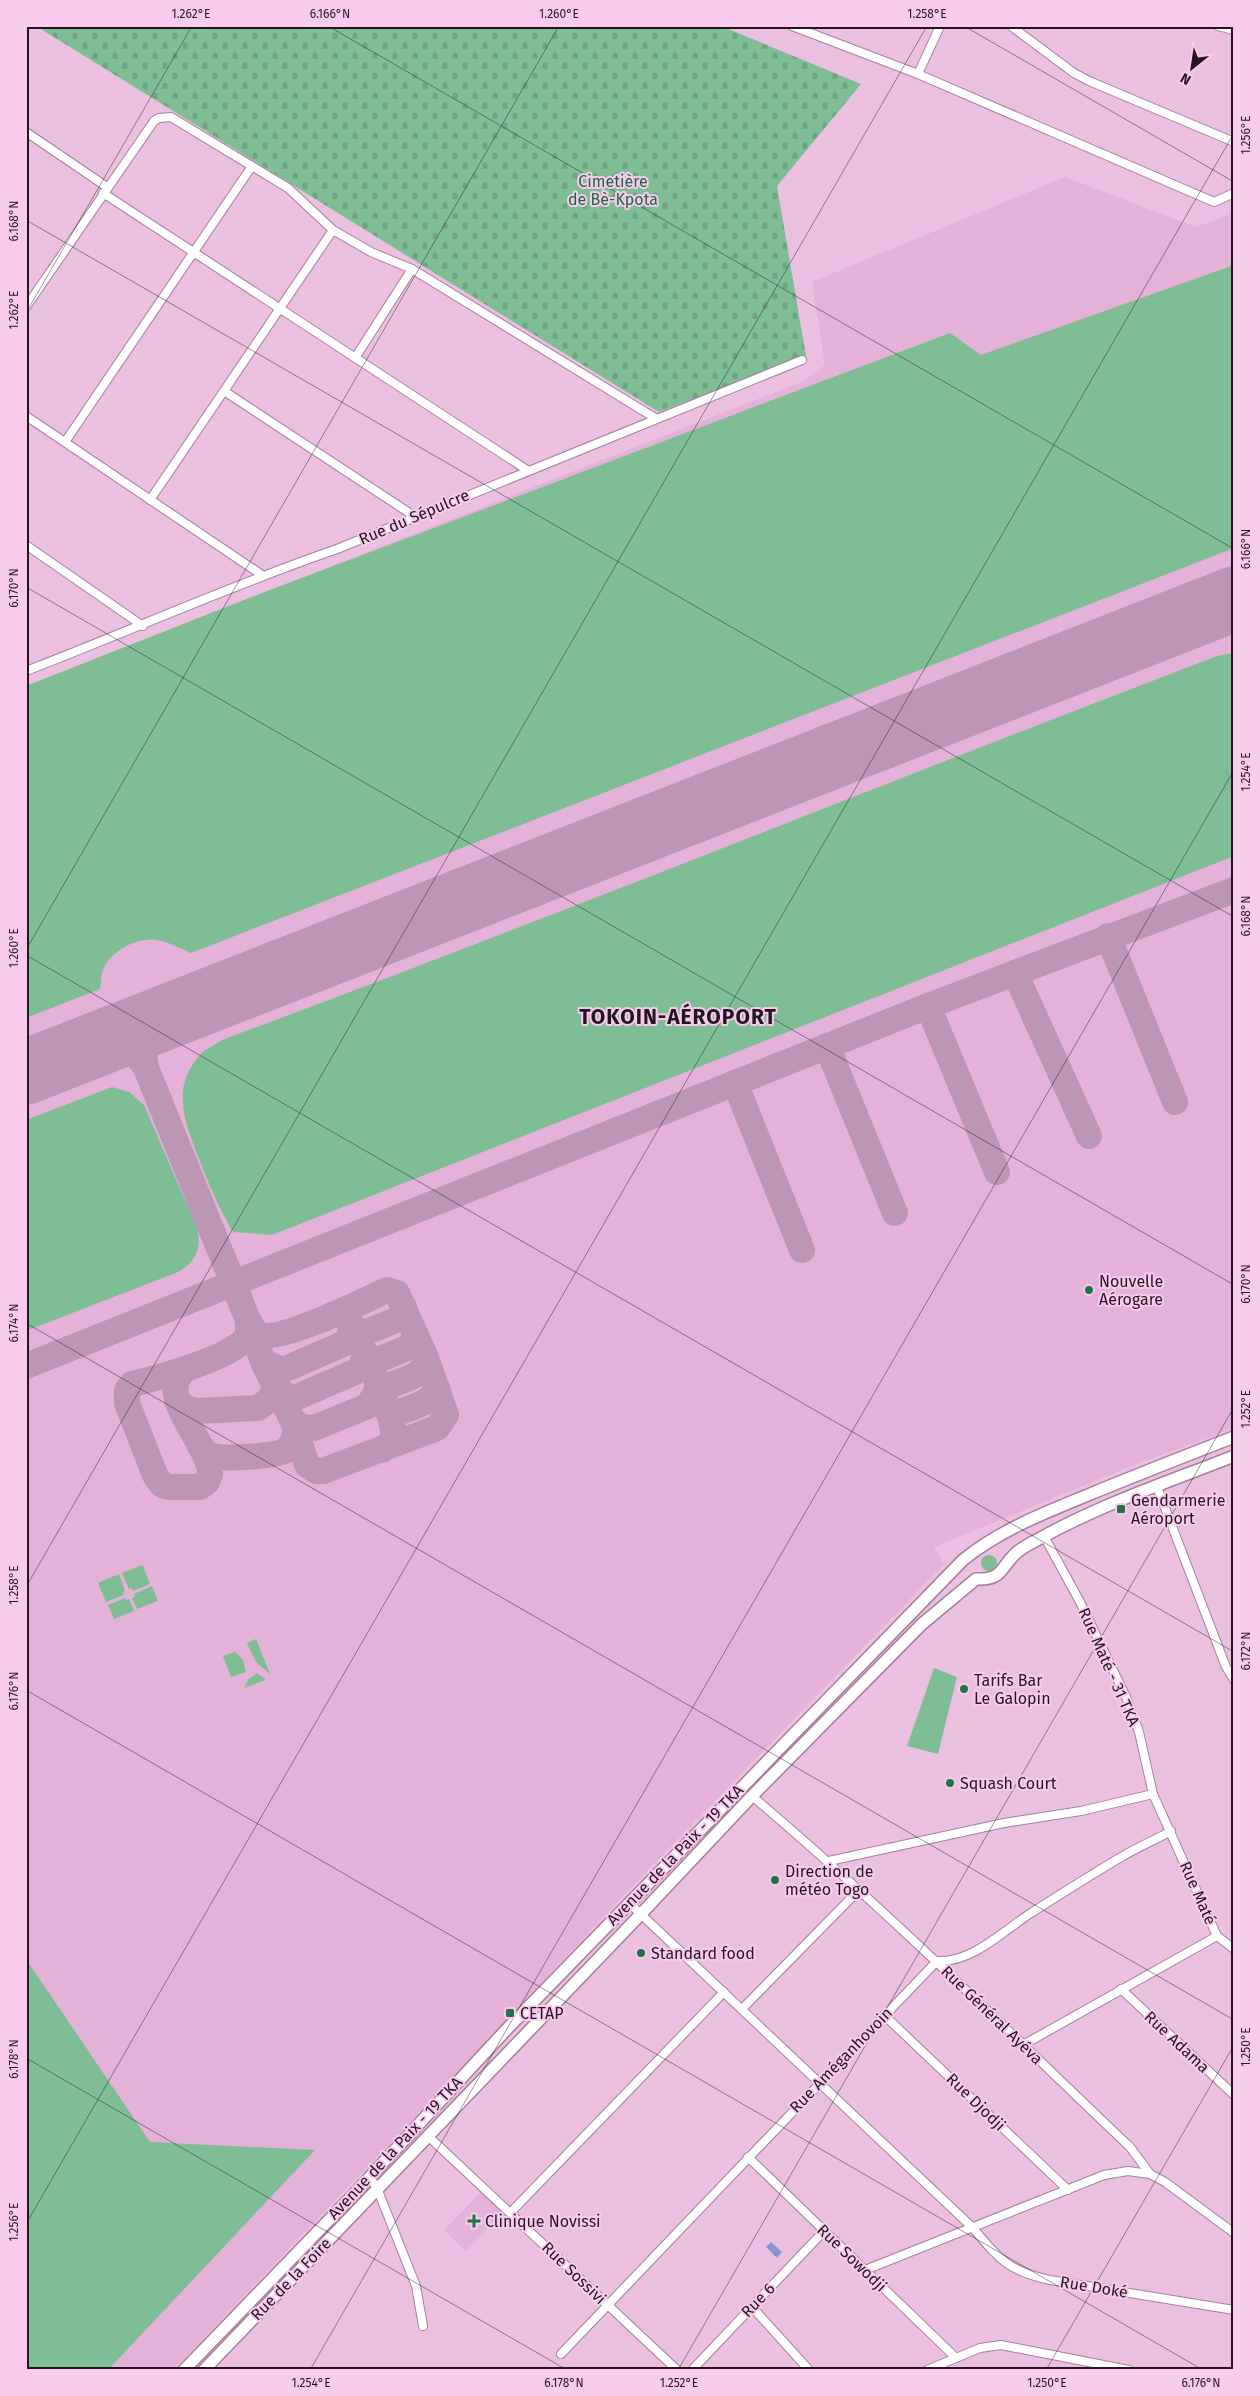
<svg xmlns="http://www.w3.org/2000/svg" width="1260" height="2396" font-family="'Fira Sans',sans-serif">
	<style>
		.built { fill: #e4b1d8 }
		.grass { fill: #7fbe95 }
		.cemetery { fill: url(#cemetery-stones) }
		.water { fill: url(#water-ripples) }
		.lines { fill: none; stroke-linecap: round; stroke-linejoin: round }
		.taxiway { stroke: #bc97b4; stroke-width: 26 }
		.runway { stroke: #bc97b4; stroke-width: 65 }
		.minor-casing { stroke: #a77e9d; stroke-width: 10 }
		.secondary-casing { stroke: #a77e9d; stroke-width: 14 }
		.minor { stroke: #fff; stroke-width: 8 }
		.secondary { stroke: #fff; stroke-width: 11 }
		.ticks { fill: none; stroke: #251521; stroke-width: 1; stroke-opacity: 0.45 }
		.poi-dot { fill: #1f7346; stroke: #f8cbed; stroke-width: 2 }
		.labels { text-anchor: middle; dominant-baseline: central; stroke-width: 4; stroke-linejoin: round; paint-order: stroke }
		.park-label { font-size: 16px; fill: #1b673e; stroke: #f8cbed }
		.street-label { font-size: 16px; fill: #251521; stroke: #f8cbed }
		.poi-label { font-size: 16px; fill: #251521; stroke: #f8cbed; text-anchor: start }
		.district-label { font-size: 21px; font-weight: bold; letter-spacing: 1px; fill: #251521; stroke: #f8cbed }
		.neatline { fill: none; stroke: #251521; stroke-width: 2 }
		.ticks-label { font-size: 12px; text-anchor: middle; fill: #251521 }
	</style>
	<defs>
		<pattern id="cemetery-stones" width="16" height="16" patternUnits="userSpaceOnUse" patternTransform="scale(1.25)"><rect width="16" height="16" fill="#7fbe95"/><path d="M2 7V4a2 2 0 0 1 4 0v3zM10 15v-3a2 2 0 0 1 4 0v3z" fill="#6ea280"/></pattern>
		<pattern id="water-ripples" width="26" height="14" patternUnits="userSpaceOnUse" patternTransform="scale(1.25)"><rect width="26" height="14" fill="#8895d4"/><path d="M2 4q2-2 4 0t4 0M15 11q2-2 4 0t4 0" fill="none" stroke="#6f78ac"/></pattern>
	</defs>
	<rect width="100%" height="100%" fill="#ebbfe0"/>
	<g class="built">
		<polygon points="1065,177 1196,227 1234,213 1234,1428 1134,1465 934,1547 944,1564 621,1898 508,2020 173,2370 26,2370 26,686 804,381 825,365 812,282"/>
		<polygon points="482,2191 504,2212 466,2251 444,2230"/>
	</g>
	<g class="grass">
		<path d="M 1234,265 L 1234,548 L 191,953 C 181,949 172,944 162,941 C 140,934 108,951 102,973 C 101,978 101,984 100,989 L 26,1018 L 26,686 L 262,593 L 950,333 L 981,355 Z"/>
		<path d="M 1234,653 L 1234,856 L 272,1235 L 233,1232 C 219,1208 209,1185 199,1159 C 185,1124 170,1087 200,1055 C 205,1049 215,1045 222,1040 C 555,916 885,783 1217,656 Z"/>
		<path d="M 112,1087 L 129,1092 L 144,1105 L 197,1228 C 202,1247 196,1263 178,1272 L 26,1331 L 26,1120 Z"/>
		<circle cx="989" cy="1563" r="8"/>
		<polygon points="143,1565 150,1584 133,1591 131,1588 129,1589 122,1573"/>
		<polygon points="119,1574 125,1591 123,1592 124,1595 106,1602 98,1583"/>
		<polygon points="152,1586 158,1601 137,1609 132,1598 135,1597 134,1594"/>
		<polygon points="125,1598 126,1600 129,1599 134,1611 114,1619 108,1605"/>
		<polygon points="256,1639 270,1674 256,1662 247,1643"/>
		<polygon points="235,1652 243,1660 246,1672 231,1677 223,1656"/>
		<polygon points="934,1668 957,1677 938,1754 907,1746"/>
		<polygon points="257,1673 266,1680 244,1688 248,1680"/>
		<polygon points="26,1959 150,2142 315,2150 108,2370 26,2370"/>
	</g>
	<polygon class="cemetery" points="36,26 721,26 861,84 777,186 806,356 659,412"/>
	<polygon class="water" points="771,2242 782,2252 777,2258 766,2247"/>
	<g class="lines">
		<g class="taxiway">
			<polyline points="1224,604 1234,602"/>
			<polyline points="1108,936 1175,1102"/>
			<polyline points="1015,973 1089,1136"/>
			<polyline points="928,1006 997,1172"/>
			<path d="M 99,1043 C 119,1042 135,1050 146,1068 C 141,1043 150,1027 170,1014"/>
			<polyline points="827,1046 895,1213"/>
			<path d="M 146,1068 L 248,1320 L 263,1362 L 292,1419 L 307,1465 L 316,1471 L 323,1471 L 437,1428 L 446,1415 L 426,1358 L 397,1293 L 387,1290 C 363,1301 278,1344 257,1334 L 248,1320 L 248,1335 C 237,1357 157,1378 132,1384 L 127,1390 L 127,1403 L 155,1475 L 162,1485 L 168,1487 L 200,1487 L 207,1482 L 210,1474 C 211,1444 152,1394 186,1369"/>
			<polyline points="735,1083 802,1250"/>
			<path d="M 335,1314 L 347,1318 L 354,1328 C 363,1351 394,1412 393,1434 C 392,1442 388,1445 382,1450"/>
			<polyline points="359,1340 364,1333 399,1319 404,1307"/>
			<polyline points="365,1353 376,1361 409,1347 415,1336"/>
			<polyline points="263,1362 281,1369 288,1368 345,1343 354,1328 364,1333"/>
			<polyline points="26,1366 928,1006 1234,890"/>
			<path d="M 377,1382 L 389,1386 C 404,1379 424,1377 426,1358"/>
			<polyline points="178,1403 190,1410 198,1411 258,1408 269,1400 276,1387 288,1397 295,1398 357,1371 362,1365 365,1353"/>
			<path d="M 387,1410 L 397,1413 C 412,1407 431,1404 437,1388"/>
			<polyline points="292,1419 300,1427 314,1428 368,1406 379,1387"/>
			<path d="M 200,1446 C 203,1450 207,1454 212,1456 C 223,1459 277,1457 286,1450 C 293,1444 295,1437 295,1429"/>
		</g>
		<polyline class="runway" points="26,1072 1234,599"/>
		<g class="minor-casing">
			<g id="minor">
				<polyline points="792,26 918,74 1214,202 1234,193"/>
				<polyline points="1011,26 1074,73 1089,81 1234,142"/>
				<polyline points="1218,26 1234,30"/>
				<polyline points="918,74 940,26"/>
				<polyline points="26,132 107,187"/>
				<polyline points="103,193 527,470"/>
				<polyline points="26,307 154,121 159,118 171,117 288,188 333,230 371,252 412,269 655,418"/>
				<polyline points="355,358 412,269"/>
				<polyline points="224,391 414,516"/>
				<polyline points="26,416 262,575"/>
				<polyline points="65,442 252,166"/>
				<polyline points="150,500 333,230"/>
				<polyline points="26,545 143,626"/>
				<path d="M 26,671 C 130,631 232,585 337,549 L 802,360"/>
				<polyline points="1157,1487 1226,1667 1234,1680"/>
				<polyline points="1044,1536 1080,1602 1126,1697 1139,1732 1153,1794 1217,1936 1234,1949"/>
				<path d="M 752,1796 C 883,1907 1005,2028 1130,2147 L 1150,2174 L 1165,2182 L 1234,2233"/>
				<polyline points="829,1861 1004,1823 1081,1811 1153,1794"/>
				<path d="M 629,1903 L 973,2228 C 999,2259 1008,2271 1050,2280 L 1234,2310"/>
				<polyline points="1121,1989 1234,2095"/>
				<polyline points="742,2009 859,1890"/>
				<polyline points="884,2015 1068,2190"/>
				<polyline points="1023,2045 1217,1936"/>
				<polyline points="427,2135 677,2370"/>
				<polyline points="748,2157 956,2358"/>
				<polyline points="369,2176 377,2188 416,2286 423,2326"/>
				<polyline points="511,2212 724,1992"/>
				<polyline points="865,2270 1104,2175 1128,2171 1150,2174"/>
				<polyline points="752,2307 809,2370"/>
				<path d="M 561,2354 L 937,1961 C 972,1963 1003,1931 1031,1913 C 1061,1894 1092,1874 1123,1856 C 1138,1847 1155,1840 1171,1831"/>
				<polyline points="692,2370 824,2231"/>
				<polyline points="927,2370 980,2348 1001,2345 1129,2370"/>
			</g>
		</g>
		<g class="secondary-casing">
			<g id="secondary">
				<path d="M 184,2370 L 355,2193 L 506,2030 L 963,1560 C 1000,1530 1044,1513 1088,1495 C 1136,1475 1185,1456 1234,1437"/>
				<path d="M 204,2370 L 641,1914 L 752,1796 L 922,1624 L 976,1579 C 1002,1580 999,1570 1015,1554 C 1021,1548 1029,1544 1037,1540 C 1099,1505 1168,1482 1234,1456"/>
			</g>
		</g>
		<use href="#minor" class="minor"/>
		<use href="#secondary" class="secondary"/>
	</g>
	<path class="ticks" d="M 328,26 L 1234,549M 964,26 L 1234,182M 26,220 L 1234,917M 26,313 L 192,26M 26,587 L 1234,1285M 26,950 L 559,26M 26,955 L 1234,1652M 26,1323 L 1234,2020M 26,1587 L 927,26M 26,1690 L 1203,2370M 26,2058 L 567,2370M 26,2224 L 1234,133M 310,2370 L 1234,770M 678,2370 L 1234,1407M 1046,2370 L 1234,2045"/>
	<g class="poi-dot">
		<circle cx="1089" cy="1290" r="5"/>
		<rect x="1116" y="1504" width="10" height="10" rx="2.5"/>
		<circle cx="964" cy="1689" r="5"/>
		<circle cx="950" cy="1783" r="5"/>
		<circle cx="775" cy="1880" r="5"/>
		<circle cx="641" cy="1953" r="5"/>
		<rect x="505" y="2008" width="10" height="10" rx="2.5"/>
		<path d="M471.5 2213.5h5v5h5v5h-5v5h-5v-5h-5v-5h5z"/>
	</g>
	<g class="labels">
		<g class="park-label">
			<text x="613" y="181">Cimetière<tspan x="613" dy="18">de Bè-Kpota</tspan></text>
		</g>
		<g class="street-label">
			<text transform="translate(414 517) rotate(-23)">Rue du Sépulcre</text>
			<text transform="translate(1109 1667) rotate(66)">Rue Maté - 31 TKA</text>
			<text transform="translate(675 1855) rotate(-46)">Avenue de la Paix - 19 TKA</text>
			<text transform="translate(1198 1893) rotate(66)">Rue Maté</text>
			<text transform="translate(992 2015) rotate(44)">Rue Général Ayéva</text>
			<text transform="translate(1177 2042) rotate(43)">Rue Adama</text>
			<text transform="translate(841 2060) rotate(-46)">Rue Améganhovoin</text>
			<text transform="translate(976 2102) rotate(44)">Rue Djodji</text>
			<text transform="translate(395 2148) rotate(-47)">Avenue de la Paix - 19 TKA</text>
			<text transform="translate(852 2258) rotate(44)">Rue Sowodji</text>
			<text transform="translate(574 2273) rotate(44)">Rue Sossivi</text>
			<text transform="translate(291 2279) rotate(-46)">Rue de la Foire</text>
			<text transform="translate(1094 2287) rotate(9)">Rue Doké</text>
			<text transform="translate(758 2300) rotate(-46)">Rue 6</text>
		</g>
		<g class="poi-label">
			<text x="1099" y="1281">Nouvelle<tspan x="1099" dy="18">Aérogare</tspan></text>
			<text x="1131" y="1500">Gendarmerie<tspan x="1131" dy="18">Aéroport</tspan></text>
			<text x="974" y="1680">Tarifs Bar<tspan x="974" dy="18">Le Galopin</tspan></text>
			<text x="960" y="1783">Squash Court</text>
			<text x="785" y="1871">Direction de<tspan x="785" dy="18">météo Togo</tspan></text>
			<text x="651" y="1953">Standard food</text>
			<text x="520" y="2013">CETAP</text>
			<text x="485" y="2221">Clinique Novissi</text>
		</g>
		<g class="district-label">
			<text x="678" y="1017">TOKOIN-AÉROPORT</text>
		</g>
	</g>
	<rect width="1260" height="2396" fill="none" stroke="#f8cbed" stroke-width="55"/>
	<g transform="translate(1192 68) rotate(210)" stroke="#f8cbed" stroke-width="4" paint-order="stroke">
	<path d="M0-4L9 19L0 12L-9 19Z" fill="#251521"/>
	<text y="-8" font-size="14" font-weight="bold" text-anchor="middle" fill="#251521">N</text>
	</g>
	<rect x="28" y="28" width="1204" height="2340" class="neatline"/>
	<g class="ticks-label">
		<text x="191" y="18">1.262°E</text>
		<text x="330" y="18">6.166°N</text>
		<text x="559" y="18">1.260°E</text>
		<text x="927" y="18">1.258°E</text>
		<text transform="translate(1246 135) rotate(-90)" y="4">1.256°E</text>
		<text transform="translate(14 221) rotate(-90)" y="4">6.168°N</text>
		<text transform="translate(14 310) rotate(-90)" y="4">1.262°E</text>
		<text transform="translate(1246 549) rotate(-90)" y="4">6.166°N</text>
		<text transform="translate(14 588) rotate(-90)" y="4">6.170°N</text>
		<text transform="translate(1246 772) rotate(-90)" y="4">1.254°E</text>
		<text transform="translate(1246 916) rotate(-90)" y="4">6.168°N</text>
		<text transform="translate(14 948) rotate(-90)" y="4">1.260°E</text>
		<text transform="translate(1246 1284) rotate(-90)" y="4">6.170°N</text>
		<text transform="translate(14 1323) rotate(-90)" y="4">6.174°N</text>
		<text transform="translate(1246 1409) rotate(-90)" y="4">1.252°E</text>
		<text transform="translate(14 1585) rotate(-90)" y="4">1.258°E</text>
		<text transform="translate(1246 1651) rotate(-90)" y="4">6.172°N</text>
		<text transform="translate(14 1691) rotate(-90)" y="4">6.176°N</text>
		<text transform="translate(1246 2047) rotate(-90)" y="4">1.250°E</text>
		<text transform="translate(14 2059) rotate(-90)" y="4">6.178°N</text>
		<text transform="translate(14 2222) rotate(-90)" y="4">1.256°E</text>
		<text x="311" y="2387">1.254°E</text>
		<text x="564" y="2387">6.178°N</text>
		<text x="679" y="2387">1.252°E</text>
		<text x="1047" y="2387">1.250°E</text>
		<text x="1201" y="2387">6.176°N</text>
	</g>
</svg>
